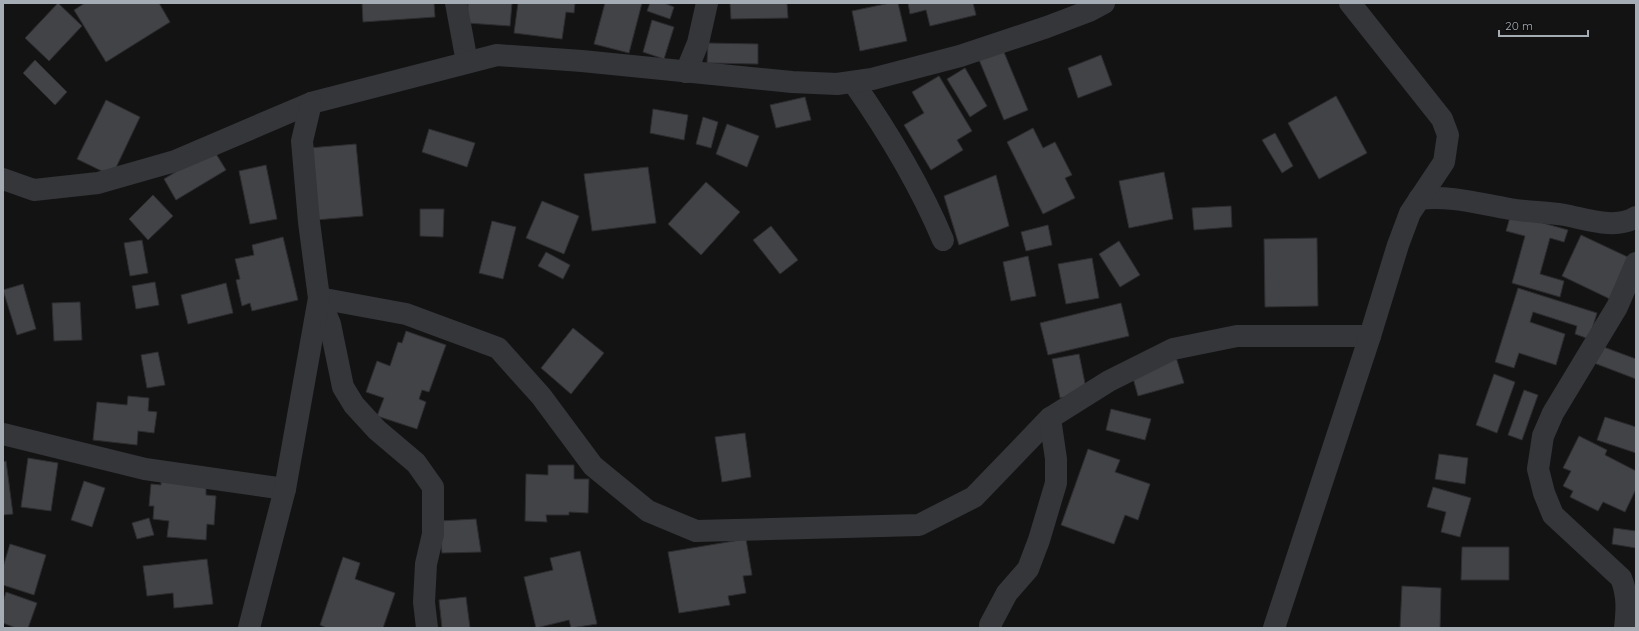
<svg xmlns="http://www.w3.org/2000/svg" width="1639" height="631" font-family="Quicksand,sans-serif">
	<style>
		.building { fill: #424347; stroke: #2d2d30 }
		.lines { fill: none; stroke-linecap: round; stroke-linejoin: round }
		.street { stroke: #343639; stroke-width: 22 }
	</style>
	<rect width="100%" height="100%" fill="#131314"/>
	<g class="building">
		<polygon points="58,3 82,26 49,61 25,38"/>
		<polygon points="85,3 159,3 170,22 106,62 74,10"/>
		<polygon points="362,3 434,3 435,17 363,22"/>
		<polygon points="468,3 512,3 510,26 467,23"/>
		<polygon points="518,3 575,3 574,13 566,12 562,39 514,33"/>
		<polygon points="605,3 642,3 629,53 594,44"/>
		<polygon points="650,3 664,3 674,7 670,19 647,11"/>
		<polygon points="730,3 787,3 788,18 731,19"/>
		<polygon points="890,3 898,3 907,41 860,51 852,11"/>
		<polygon points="908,3 973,3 976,15 930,26 926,10 910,14"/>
		<polygon points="652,20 674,27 664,59 643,52"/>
		<polygon points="708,43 758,44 758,64 707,63"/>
		<polygon points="1001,45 1028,110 1004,120 977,55"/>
		<polygon points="1101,55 1112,85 1078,98 1068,68"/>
		<polygon points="35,60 67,92 55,105 23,73"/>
		<polygon points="965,68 987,106 970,117 947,79"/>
		<polygon points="939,76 972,131 957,140 963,150 931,170 904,125 924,113 912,92"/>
		<polygon points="1336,96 1367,153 1319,179 1288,123"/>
		<polygon points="805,97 811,120 776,128 770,105"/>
		<polygon points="106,100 140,117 112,176 77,159"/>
		<polygon points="653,109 688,115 684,140 650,133"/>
		<polygon points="703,117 718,122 711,148 696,144"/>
		<polygon points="727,124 759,136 747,167 716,154"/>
		<polygon points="1033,128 1043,148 1055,142 1072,175 1065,178 1075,198 1043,214 1007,142"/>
		<polygon points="429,129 475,143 467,167 422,152"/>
		<polygon points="1275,133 1293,166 1282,173 1262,140"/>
		<polygon points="356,144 363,216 315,220 309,148"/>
		<polygon points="213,149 226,170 176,200 164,179"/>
		<polygon points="266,165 277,219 250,224 239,171"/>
		<polygon points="648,167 656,223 592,231 584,174"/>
		<polygon points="1164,172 1173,219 1129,228 1119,181"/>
		<polygon points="996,175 1009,226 959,245 944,196"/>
		<polygon points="706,182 740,212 701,255 668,224"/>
		<polygon points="153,195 173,216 148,240 129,219"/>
		<polygon points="542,201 579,216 564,254 526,238"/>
		<polygon points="1231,206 1232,227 1194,230 1192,208"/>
		<polygon points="420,209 444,209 443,237 420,236"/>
		<polygon points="1511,214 1568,230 1564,242 1550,238 1540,274 1564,281 1560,297 1512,283 1525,236 1506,231"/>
		<polygon points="492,221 516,227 503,279 479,273"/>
		<polygon points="1048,225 1052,245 1026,251 1021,232"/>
		<polygon points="771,226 798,260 780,274 753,240"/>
		<polygon points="1581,235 1632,259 1612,300 1562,276"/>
		<polygon points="283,237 298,300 252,311 250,303 242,306 236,280 240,279 235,259 254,255 252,245"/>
		<polygon points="1317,238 1318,306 1265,307 1264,239"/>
		<polygon points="142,240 148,273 130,276 124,243"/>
		<polygon points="1119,241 1140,275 1120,287 1099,254"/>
		<polygon points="546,252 570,265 563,279 538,266"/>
		<polygon points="1028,256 1036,296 1011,301 1003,262"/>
		<polygon points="1092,258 1099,298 1066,304 1058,264"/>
		<polygon points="155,282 159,305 136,309 132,286"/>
		<polygon points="226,283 233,313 188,324 181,295"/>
		<polygon points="23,284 36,329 17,335 3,290"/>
		<polygon points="1518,288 1597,313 1589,339 1575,334 1577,326 1533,312 1530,322 1565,334 1556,365 1519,353 1514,368 1495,362"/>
		<polygon points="80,302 82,340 54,341 52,303"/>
		<polygon points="1121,303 1129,336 1048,355 1040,323"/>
		<polygon points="573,328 604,353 571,394 541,368"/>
		<polygon points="406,331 446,345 429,392 422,390 419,399 426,402 417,429 377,416 384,398 366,392 377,361 390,366 398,342 402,343"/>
		<polygon points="1601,346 1636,359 1636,379 1594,363"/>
		<polygon points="158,352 165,385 147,388 141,355"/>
		<polygon points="1079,354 1087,393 1060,398 1052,359"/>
		<polygon points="1175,354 1184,383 1138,396 1131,371"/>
		<polygon points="1494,374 1515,382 1497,433 1476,425"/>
		<polygon points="1524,390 1538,395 1522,440 1508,435"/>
		<polygon points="128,396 149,398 148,411 157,412 154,433 138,431 137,445 93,440 97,402 127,405"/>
		<polygon points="1111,409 1151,419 1145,440 1106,430"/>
		<polygon points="1605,417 1636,427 1636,453 1597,440"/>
		<polygon points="745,433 751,477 722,482 715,437"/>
		<polygon points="1579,436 1607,450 1605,455 1636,471 1636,489 1625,512 1603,502 1598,511 1570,497 1573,491 1563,486 1571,471 1563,468"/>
		<polygon points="1088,449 1120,460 1115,472 1150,484 1138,520 1125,515 1114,544 1061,525"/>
		<polygon points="1439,454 1468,458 1465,484 1435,479"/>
		<polygon points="28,458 58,463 51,511 21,507"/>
		<polygon points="6,461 13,514 3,515 3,462"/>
		<polygon points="548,465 574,465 574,479 589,479 588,513 569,512 569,515 546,515 547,522 525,521 526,474 548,475"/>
		<polygon points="161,480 206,484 206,495 216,496 214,525 207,524 206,540 167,537 169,521 153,519 154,506 149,506 151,484 161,485"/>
		<polygon points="84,481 105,488 92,527 71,520"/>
		<polygon points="1433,487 1471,498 1460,537 1441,532 1446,512 1427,507"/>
		<polygon points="149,518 154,535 137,539 132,523"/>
		<polygon points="476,519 481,552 442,553 439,521"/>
		<polygon points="1614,528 1636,531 1636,548 1612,544"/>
		<polygon points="746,539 752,575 743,576 746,593 728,596 730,605 679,613 668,552"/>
		<polygon points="10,544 46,555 34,595 3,585 3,567"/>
		<polygon points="1462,547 1509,547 1509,580 1461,580"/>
		<polygon points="580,551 597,624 571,628 569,620 536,628 524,577 553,570 550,558"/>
		<polygon points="343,557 360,563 355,579 395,593 383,628 327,628 320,625"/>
		<polygon points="207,559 213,604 174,608 173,593 147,596 143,566"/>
		<polygon points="1402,586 1441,588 1440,628 1400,628"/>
		<polygon points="6,592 37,603 28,628 16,628 3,623 3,602"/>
		<polygon points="466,597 470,628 442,628 439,600"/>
	</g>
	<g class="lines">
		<g class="street">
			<polyline points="456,3 467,62"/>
			<polyline points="686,72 698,43 707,3"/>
			<path d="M 853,82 C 888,132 919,183 943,240"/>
			<polyline points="3,179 34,190 98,183 175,161 311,103 497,55 582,61 792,82 837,84 872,79 960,56 1047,27 1089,11 1104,3"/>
			<path d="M 1419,199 C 1450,195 1480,204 1510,209 C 1528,212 1547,212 1565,215 C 1586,219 1616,230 1636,217"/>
			<polyline points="319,298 406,314 498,348 541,396 593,466 648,511 696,531 919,525 974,497 1050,418 1109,381 1173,349 1237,336 1370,336"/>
			<polyline points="319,298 330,324 343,387 354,405 377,430 416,463 433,487 433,534 426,564 424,602 427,628"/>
			<polyline points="3,434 145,469 285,489"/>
			<polyline points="249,628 285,489 319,298 309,222 302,141 311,103"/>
			<polyline points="991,628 990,625 1007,593 1028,569 1039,540 1056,483 1056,459 1050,418"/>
			<polyline points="1274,628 1370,336 1398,245 1410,213 1444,162 1448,135 1442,119 1350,3"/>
			<path d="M 1625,628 C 1627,610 1628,595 1621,578 L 1553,515 L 1544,493 L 1538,469 L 1543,436 L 1553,413 L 1617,307 L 1636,263"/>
		</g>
	</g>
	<rect width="1639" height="631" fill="none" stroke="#a5acb4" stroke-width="8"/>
	<path d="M1499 30v6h89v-6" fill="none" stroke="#a5acb4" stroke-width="2"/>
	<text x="1505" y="30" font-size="12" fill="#a5acb4" stroke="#0e0e0f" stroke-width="3" paint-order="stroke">20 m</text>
</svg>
